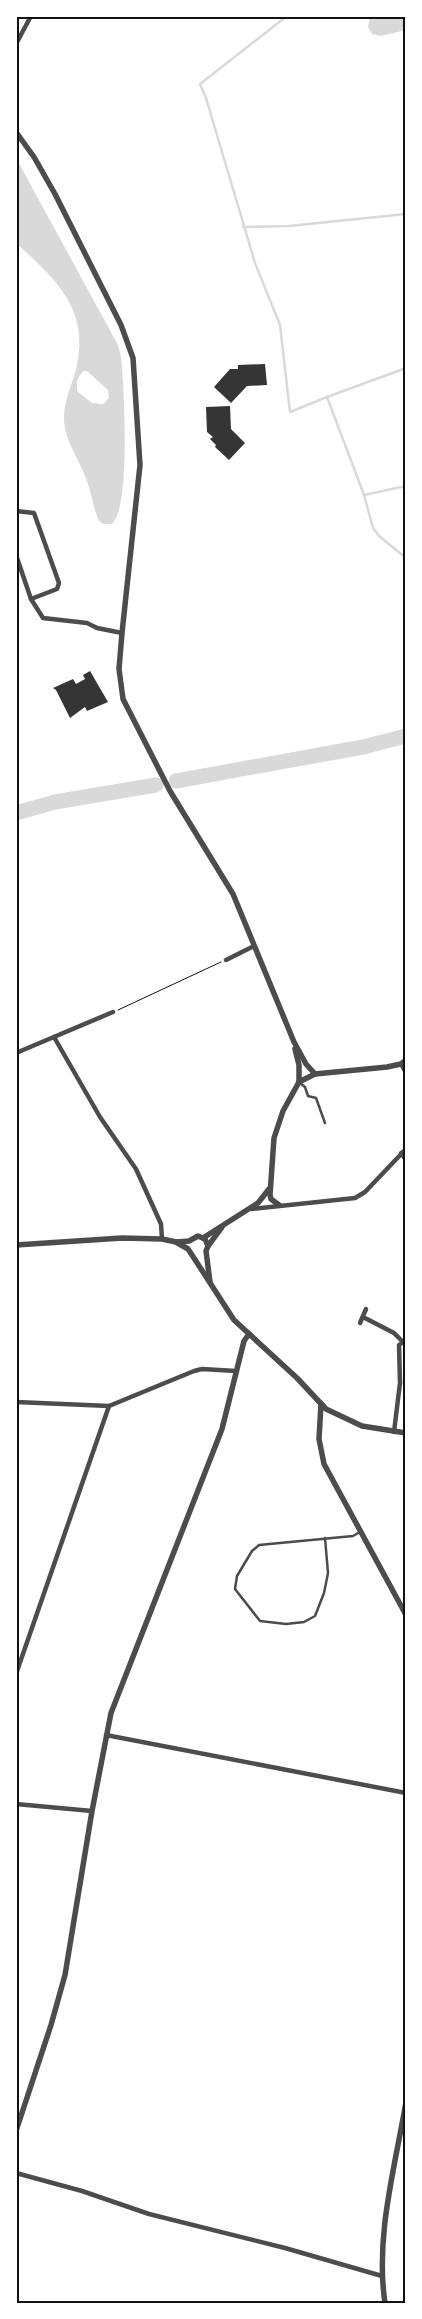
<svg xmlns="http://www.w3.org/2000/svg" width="422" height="2319" font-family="Poppins,sans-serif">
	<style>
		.water { fill: #d9d9d9; fill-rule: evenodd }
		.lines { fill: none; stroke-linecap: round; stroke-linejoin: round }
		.stream { stroke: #d9d9d9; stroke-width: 2.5 }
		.river { stroke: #d9d9d9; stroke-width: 15 }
		.building { fill: #353535 }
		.path { stroke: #111; stroke-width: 1 }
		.service { stroke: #4c4c4c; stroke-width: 2.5 }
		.minor { stroke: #4c4c4c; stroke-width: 4.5 }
		.tertiary { stroke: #4c4c4c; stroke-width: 5.5 }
		.neatline { fill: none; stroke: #111; stroke-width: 2 }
	</style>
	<rect width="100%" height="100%" fill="#fff"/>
	<g class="water">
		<polygon points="386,16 406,16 406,30 381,36 372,34 368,27 370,18"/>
		<path d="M 16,158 L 118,345 L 121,357 C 124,384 131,507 112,524 L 104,524 L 99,521 C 93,508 92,494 87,481 C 80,460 66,444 64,421 C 63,400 73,384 77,365 C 89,307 54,278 16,243 ZM 83,371 L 87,371 L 108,390 L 109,398 L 103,404 L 92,403 L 77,391 L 77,380 Z"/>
	</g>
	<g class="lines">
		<g class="stream">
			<polyline points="287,16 200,84 206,98 255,263 280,325 290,412 327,397 364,495 373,528 379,536 406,558"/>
			<polyline points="243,227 289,226 406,214"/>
			<polyline points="327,397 406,368"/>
			<polyline points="364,495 406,486"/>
		</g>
		<g class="river">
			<polyline points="176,781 363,747 406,736"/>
			<polyline points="16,813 55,802 156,785"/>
		</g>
	</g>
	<g class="building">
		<polygon points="265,364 267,385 247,386 231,403 214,387 230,369 238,369 238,365"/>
		<polygon points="230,406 231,429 245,443 229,460 215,447 216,445 210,439 213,437 207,432 206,407"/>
		<polygon points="90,671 108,702 87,711 85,707 70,718 56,690 53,688 73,679 76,684 85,679 83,675"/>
	</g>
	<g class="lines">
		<polyline class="path" points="118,1010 221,962"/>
		<g class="service">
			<polyline points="300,1083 305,1087 308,1096 316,1098 325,1123"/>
			<polyline points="325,1538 328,1573 324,1593 315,1616 304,1622 286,1624 260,1621 235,1589 237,1576 252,1551 259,1545 353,1536 360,1532"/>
		</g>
		<g class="minor">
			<polyline points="16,44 31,16"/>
			<polyline points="16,511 34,513 59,583 57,589 31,599"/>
			<polyline points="16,555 31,599 43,618 87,623 97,628 122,633"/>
			<polyline points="226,960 254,946"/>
			<polyline points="54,1037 100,1117 136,1169 161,1224 162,1239"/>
			<polyline points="16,1053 113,1012"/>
			<polyline points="401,1064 406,1073"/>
			<polyline points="401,1153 406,1160"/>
			<polyline points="251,1209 355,1198 365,1192 406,1149"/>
			<polyline points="363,1317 394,1333 403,1342"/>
			<polyline points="360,1323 366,1309"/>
			<polyline points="16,1402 109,1406 194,1371 202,1369 236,1371"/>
			<polyline points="394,1432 400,1383 399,1345 406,1340"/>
			<polyline points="16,1674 109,1406"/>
			<polyline points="106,1735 406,1793"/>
			<polyline points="16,1804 92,1811"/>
			<polyline points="16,2173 82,2191 149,2214 285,2248 382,2276"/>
		</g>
		<g class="tertiary">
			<polyline points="16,132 34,157 55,194 121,325 133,358 140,465 122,633 119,669 123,699 170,791 233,894 294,1042 306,1064 315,1074"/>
			<polyline points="295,1049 299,1065 299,1082"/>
			<polyline points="279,1205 271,1199 270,1195 274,1138 283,1111 299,1082 315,1074 387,1067 401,1064 406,1060"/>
			<polyline points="203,1238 258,1203 269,1189"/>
			<polyline points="176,1242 188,1249 192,1255 234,1320 297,1378 326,1409 362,1426 406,1433"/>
			<polyline points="16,1245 122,1238 162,1239 176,1242 189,1241 198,1236 205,1239 208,1246"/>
			<polyline points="210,1282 206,1251 208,1246 222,1227"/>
			<polyline points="321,1404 319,1439 324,1464 406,1615"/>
			<polyline points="16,2131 51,2025 65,1975 92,1811 111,1713 222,1429 244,1341 249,1334"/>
			<path d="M 385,2303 C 375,2237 395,2167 406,2102"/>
		</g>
	</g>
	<rect width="422" height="2319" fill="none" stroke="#ffffff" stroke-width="35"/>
	<rect x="18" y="18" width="386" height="2284" class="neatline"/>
</svg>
